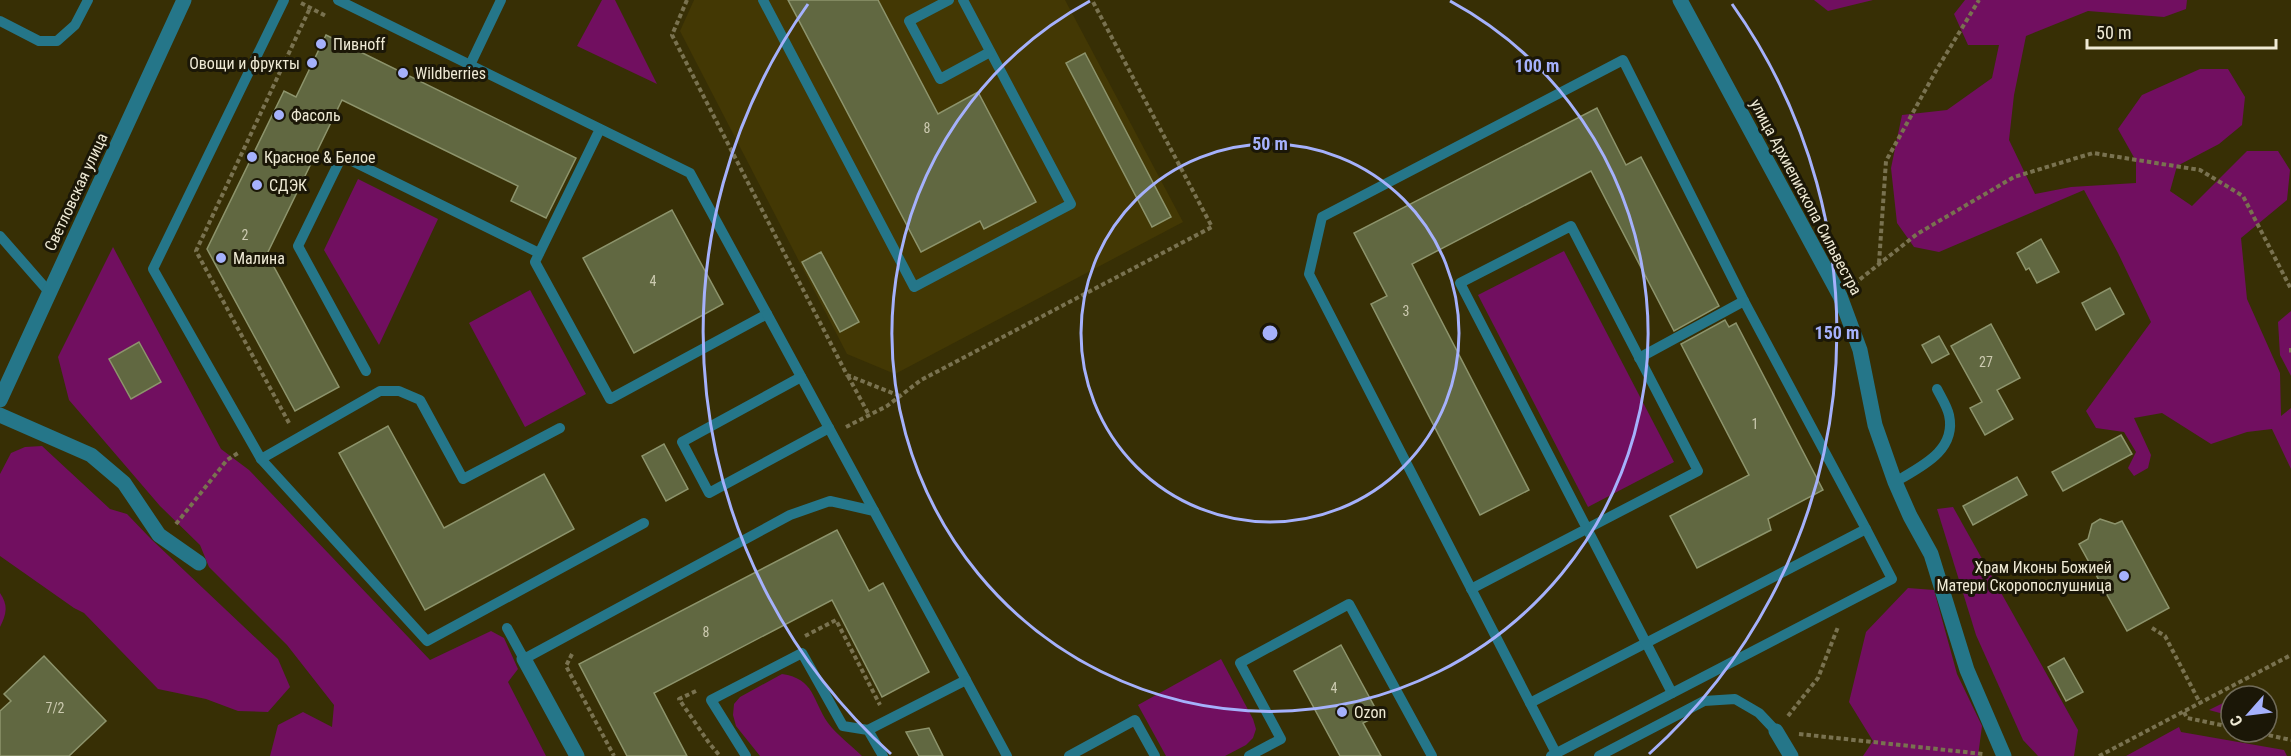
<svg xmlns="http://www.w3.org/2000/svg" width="2291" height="756" font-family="'Roboto Condensed',sans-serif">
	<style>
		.built { fill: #433804 }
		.green { fill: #710f60 }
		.building { fill: #616841; stroke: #8d946c; stroke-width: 1.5 }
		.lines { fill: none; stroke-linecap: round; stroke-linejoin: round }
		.path { stroke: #797250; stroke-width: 4; stroke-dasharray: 4.5 3; stroke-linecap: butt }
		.service { stroke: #257689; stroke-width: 10 }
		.minor { stroke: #257689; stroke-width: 15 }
		.tertiary { stroke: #257689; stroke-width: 15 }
		.ring { fill: none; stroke: #a5b1fc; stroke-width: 3 }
		.poi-dot { fill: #a5b1fc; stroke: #1b1707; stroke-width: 2 }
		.labels { text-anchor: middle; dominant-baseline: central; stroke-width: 6; stroke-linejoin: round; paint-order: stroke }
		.number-label { font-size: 14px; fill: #cccab0 }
		.poi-label { font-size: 16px; fill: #efead5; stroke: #1b1707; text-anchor: start }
		.street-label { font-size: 16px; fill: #efead5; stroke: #1b1707 }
		.centre { fill: #a5b1fc; stroke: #1b1707; stroke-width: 3 }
		.ring-label { font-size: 18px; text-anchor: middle; font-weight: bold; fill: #a5b1fc; stroke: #1b1707; stroke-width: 6; stroke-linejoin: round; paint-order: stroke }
	</style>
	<rect width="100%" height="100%" fill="#372f05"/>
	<polygon class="built" points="694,0 1065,0 1183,222 895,374 847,354 680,31"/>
	<g class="green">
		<polygon points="602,0 615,0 657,84 577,46"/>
		<polygon points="1814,0 1873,0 1828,11"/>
		<polygon points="1965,0 2187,0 2186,9 2164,17 2088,11 2026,36 2014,95 2009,140 2035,194 2071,187 2136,183 2136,161 2118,129 2142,95 2200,69 2228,69 2245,97 2242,125 2219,144 2177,166 2170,191 2192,206 2247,151 2278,151 2290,170 2287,200 2241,238 2247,299 2280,373 2281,416 2291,408 2291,469 2272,429 2247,432 2211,444 2162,413 2134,418 2151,455 2148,468 2134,476 2128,468 2136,452 2124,432 2096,428 2086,411 2151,322 2118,253 2084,190 1939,252 1914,247 1897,223 1891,168 1902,115 1947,110 1992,78 1999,45 1968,45 1954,14"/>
		<polygon points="358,179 438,219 379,345 324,250"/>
		<polygon points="113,247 221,449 249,470 430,660 491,631 504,638 518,669 508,682 546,756 270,756 278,725 303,712 332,727 334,705 287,645 209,567 200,545 160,506 69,400 58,357"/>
		<polygon points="1564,251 1674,462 1588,507 1478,295"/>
		<polygon points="530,290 586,394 525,427 469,323"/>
		<polygon points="2291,311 2291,376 2280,355 2278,322"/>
		<polygon points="42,446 110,509 127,514 151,539 278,659 290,687 268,712 238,711 206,699 158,689 84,613 74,608 0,556 0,474 11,453 25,447"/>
		<polygon points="1953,507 2078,730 2074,756 2038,756 2023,740 1976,635 1937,509"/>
		<polygon points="1908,588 1934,590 1957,674 1982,726 1978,756 1863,756 1873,741 1849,702 1866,632"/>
		<path d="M 0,593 C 8,605 7,613 0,627 Z"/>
		<polygon points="1221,659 1253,719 1256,729 1253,738 1246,745 1225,756 1166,756 1138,705"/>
		<path d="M 782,674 C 815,679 812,700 828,723 C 837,735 851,745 862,756 L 760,756 L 736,726 L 733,715 L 734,704 L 740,697 Z"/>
		<polygon points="2231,699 2231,716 2209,710"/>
		<polygon points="2179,727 2181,732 2284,750 2287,756 2126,756"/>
	</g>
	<g class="building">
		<polygon points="788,0 878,0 938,114 978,92 1036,202 984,229 980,221 921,252"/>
		<polygon points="326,35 576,158 546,218 511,201 518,186 342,100 267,254 339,387 295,411 207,249 284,91 296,97"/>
		<polygon points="1085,53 1171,217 1152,227 1066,63"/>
		<polygon points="1597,108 1626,165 1641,157 1719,306 1674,331 1591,171 1412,264 1529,490 1480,515 1371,304 1387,296 1354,233"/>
		<polygon points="672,210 723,304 634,353 583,258"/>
		<polygon points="2041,239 2059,272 2037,283 2029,268 2026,270 2017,253"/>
		<polygon points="821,252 859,322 840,332 802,262"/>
		<polygon points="2110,288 2124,314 2096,330 2082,303"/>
		<polygon points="1725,320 1729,327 1736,323 1823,490 1768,519 1771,530 1697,568 1670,516 1749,475 1681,344"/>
		<polygon points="1991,324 2020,378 1997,390 2013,419 1985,435 1970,408 1982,402 1951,346"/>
		<polygon points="1939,336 1949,354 1932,363 1922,345"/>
		<polygon points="139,342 161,382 131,399 109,359"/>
		<polygon points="388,426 444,528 544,474 574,529 425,610 339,453"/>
		<polygon points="2121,435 2132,454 2063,491 2052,472"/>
		<polygon points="664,444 688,489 666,501 642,456"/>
		<polygon points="2017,477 2027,495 1973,525 1963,506"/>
		<polygon points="2100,519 2115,524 2122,521 2169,608 2127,631 2079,544 2088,539 2092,524"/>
		<polygon points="837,530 869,591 883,583 929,672 882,697 832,600 654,693 687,756 627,756 579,664"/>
		<polygon points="1341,645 1379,715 1363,723 1381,756 1340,756 1294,671"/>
		<polygon points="44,656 106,721 69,756 0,756 0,711 11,701 4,694"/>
		<polygon points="2064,658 2083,692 2066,701 2048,667"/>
		<polygon points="929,728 943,756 919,756 906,732"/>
	</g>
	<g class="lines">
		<g class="path">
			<polyline points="687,0 672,35 847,375 900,396"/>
			<polyline points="301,3 326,16"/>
			<polyline points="1879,263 1886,161 1937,69 1979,0"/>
			<polyline points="1854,284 1917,234 2014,177 2093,153 2200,170 2243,196 2291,289"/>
			<polyline points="2291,348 2291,354"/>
			<polyline points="848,376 869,415"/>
			<polyline points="289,423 196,251 310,8"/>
			<polyline points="846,427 887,406 921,380 1212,227 1092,0"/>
			<polyline points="176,524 227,460 238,453"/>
			<polyline points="2152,628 2165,636 2200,703"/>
			<polyline points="805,636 836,620 880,705"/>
			<polyline points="572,654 566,666 614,756"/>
			<polyline points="696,691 679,699 709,743 720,756"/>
			<polyline points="2184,712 2187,718 2231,727"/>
			<polyline points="1788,716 1818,678 1838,627"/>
			<polyline points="2254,732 2291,740"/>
			<polyline points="1799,734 1983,754"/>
			<polyline points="2099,756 2291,655"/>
		</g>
		<g class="service">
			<polyline points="284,0 153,269 261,459 427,641 644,523"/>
			<polyline points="338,0 690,173 767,314 610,399 535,262 600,129"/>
			<polyline points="763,0 914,287 1071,204 963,0"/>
			<polyline points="949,0 909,21 940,79 990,52"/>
			<polyline points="0,21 39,41 57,41 75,25 88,0"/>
			<polygon points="1623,60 1744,301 1866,529 1530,703 1309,274 1322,217"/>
			<polyline points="470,65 501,0"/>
			<polyline points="0,236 49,292"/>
			<polyline points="767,314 874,511"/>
			<polyline points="1639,358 1744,301"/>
			<polyline points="366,371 298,246 342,156 539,253"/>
			<polyline points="801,377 682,442 709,493 829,428"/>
			<polyline points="261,459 380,391 399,391 420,400 463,479 560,428"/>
			<path d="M 1895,482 C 1920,467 1957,451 1949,415 C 1947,406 1941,397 1937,389"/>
			<polyline points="1471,589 1698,471 1571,226 1460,283 1672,693"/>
			<polyline points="507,628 524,659 790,515 830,501 874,511 966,680 868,730"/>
			<polyline points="966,680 1007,756"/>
			<polyline points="1530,703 1556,753"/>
			<polyline points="746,756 711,700 802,653 843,726 868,730 883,756"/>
			<polyline points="1069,756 1135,720 1155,756"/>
			<polyline points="1249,756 1281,739 1240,663 1349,604 1432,756"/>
			<polyline points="1551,756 1892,579 1866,529"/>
			<polyline points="1599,756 1704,701 1735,699 1759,713 1776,731"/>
		</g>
		<g class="minor">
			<polyline points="1680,0 1840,296 1860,350 1875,425 1895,482 1910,516 1931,554 1967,670 2004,756"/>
			<polyline points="0,415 91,455 124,483 159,535 199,563"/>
			<polyline points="524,659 577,756"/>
			<polyline points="1776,731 1791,756"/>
		</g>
		<polyline class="tertiary" points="0,400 184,0"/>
	</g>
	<g class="ring">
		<circle cx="1270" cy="333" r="189"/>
		<path d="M1450 1A378 378 0 1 1 1090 1"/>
		<path d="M891 754A567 567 0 0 1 808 4M1732 4A567 567 0 0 1 1649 754"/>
	</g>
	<g class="poi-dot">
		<circle cx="321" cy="44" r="6"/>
		<circle cx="312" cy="63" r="6"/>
		<circle cx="403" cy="73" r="6"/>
		<circle cx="279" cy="115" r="6"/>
		<circle cx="252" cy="157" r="6"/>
		<circle cx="257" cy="185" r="6"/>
		<circle cx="221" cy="258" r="6"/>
		<circle cx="2124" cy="576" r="6"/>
		<circle cx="1342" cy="712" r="6"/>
	</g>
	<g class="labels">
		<g class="number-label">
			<text x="927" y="128">8</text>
			<text x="245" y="235">2</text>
			<text x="653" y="281">4</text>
			<text x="1406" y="311">3</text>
			<text x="1986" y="362">27</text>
			<text x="1755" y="424">1</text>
			<text x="706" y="632">8</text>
			<text x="1334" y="688">4</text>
			<text x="55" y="708">7/2</text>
		</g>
		<g class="poi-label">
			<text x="333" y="44">Пивноff</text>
			<text x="300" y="63" text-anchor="end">Овощи и фрукты</text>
			<text x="415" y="73">Wildberries</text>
			<text x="291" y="115">Фасоль</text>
			<text x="264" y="157">Красное &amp; Белое</text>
			<text x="269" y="185">СДЭК</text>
			<text x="233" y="258">Малина</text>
			<text x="2112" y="567" text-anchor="end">Храм Иконы Божией<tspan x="2112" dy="18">Матери Скоропослушница</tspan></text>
			<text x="1354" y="712">Ozon</text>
		</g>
		<g class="street-label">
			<text transform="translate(76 192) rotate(-65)">Светловская улица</text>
			<text transform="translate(1806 197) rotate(62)">улица Архиепископа Сильвестра</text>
		</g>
	</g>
	<circle cx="1270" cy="333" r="9" class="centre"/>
	<g class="ring-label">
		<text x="1537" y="72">100 m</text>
		<text x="1270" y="150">50 m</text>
		<text x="1837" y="339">150 m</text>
	</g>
	<g transform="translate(2249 714) rotate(242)"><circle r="28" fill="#1b1707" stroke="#706b59" stroke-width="1.5"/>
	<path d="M0-4.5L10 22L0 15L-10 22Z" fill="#a5b1fc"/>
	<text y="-9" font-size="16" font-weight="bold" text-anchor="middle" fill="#efead5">С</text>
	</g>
	<path d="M2087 39v9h189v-9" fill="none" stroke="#efead5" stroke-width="3"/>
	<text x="2096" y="39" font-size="18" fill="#efead5" stroke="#1b1707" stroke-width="4.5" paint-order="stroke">50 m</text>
</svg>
